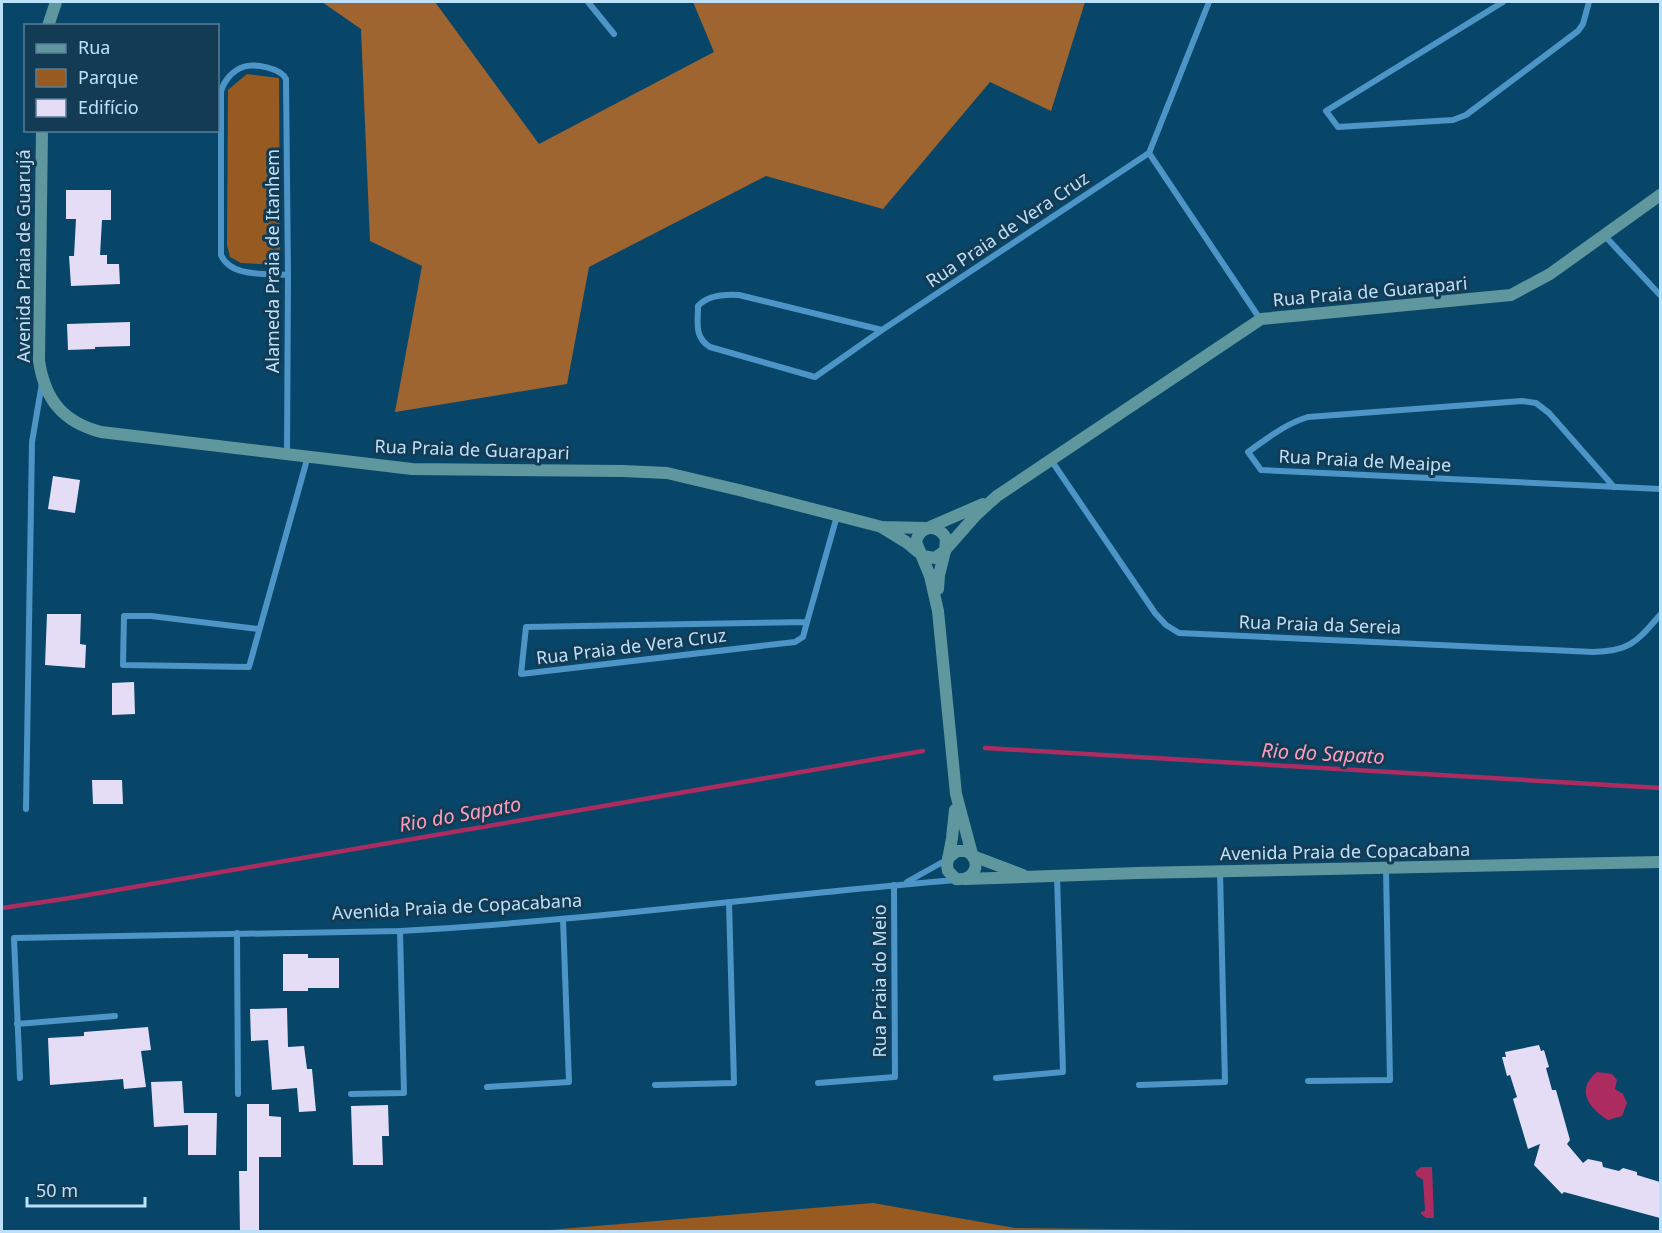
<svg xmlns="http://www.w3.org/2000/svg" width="1662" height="1233" font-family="'Noto Sans',sans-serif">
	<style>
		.green { fill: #975b21 }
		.forest { fill: #9f6530 }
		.water { fill: #ac2c60 }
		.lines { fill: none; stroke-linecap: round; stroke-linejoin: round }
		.stream { stroke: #ac2c60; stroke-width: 4.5 }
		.building { fill: #e5ddf6 }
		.street { stroke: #4d95c7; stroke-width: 6 }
		.secondary { stroke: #5e979e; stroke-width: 12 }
		.labels { text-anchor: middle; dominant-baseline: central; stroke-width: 6; stroke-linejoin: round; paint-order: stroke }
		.street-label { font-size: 18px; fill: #bde0fa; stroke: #143b54 }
		.water-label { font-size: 20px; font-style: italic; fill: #fe9dba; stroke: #143b54 }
	</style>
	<rect width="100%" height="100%" fill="#084669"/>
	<g class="green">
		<polygon points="247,74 279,78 280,265 241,263 230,257 227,245 228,90"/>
		<polygon points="873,1203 1015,1228 1308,1231 537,1231"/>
	</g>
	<polygon class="forest" points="322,2 435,2 539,144 714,52 693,2 1085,2 1051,111 990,82 883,209 766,176 589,267 567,384 395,412 422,266 370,241 361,29"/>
	<g class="water">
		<path d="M 1597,1072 L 1612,1074 L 1617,1080 L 1615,1089 L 1623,1094 L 1627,1103 L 1622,1116 L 1608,1120 C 1589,1108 1575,1090 1597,1072 Z"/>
		<polygon points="1421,1167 1432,1167 1434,1218 1426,1218 1421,1214 1421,1212 1425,1211 1423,1180 1417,1176 1415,1172"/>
	</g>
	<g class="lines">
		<g class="stream">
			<polyline points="985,748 1660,788"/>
			<polyline points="2,908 70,898 923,751"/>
		</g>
	</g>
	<g class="building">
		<polygon points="66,190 111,190 111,220 102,220 100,255 107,255 107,264 119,264 120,284 71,286 69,256 74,256 76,219 66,219"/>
		<polygon points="130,322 130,346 95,347 95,349 68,350 67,324"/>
		<polygon points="53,476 80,480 75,513 48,509"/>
		<polygon points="47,614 81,614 80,644 86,645 85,668 45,665"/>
		<polygon points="134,682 135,714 112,715 112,683"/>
		<polygon points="92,780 122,780 123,804 93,804"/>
		<polygon points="283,954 308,954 308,958 339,958 339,988 308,988 308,991 283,991"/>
		<polygon points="287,1008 288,1047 304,1046 307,1069 312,1069 316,1111 299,1112 297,1088 272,1090 268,1040 251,1041 250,1009"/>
		<polygon points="148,1027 151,1050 141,1051 146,1087 124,1089 123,1079 50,1085 48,1038 84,1036 84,1032"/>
		<polygon points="1539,1045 1541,1051 1544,1050 1549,1067 1546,1068 1552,1090 1556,1090 1570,1140 1567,1144 1583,1163 1588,1159 1602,1162 1603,1167 1619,1171 1623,1168 1637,1172 1637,1175 1660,1182 1660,1218 1564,1192 1562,1194 1534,1165 1540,1144 1528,1149 1513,1099 1517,1097 1510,1075 1507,1076 1502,1057 1506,1057 1505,1052"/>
		<polygon points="182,1081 184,1113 217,1113 216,1155 188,1155 188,1125 154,1127 151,1082"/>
		<polygon points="247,1104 269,1104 269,1116 281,1117 281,1157 259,1157 259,1232 240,1232 239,1171 247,1171"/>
		<polygon points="388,1105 389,1136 382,1136 383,1165 353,1165 351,1106"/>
	</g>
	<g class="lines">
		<g class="street">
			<polyline points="588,2 614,34"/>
			<polyline points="1209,2 1149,153 1260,319"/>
			<polyline points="1503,2 1326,111 1338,127 1453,120 1466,115 1578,31 1583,24 1589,2"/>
			<polyline points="1604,235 1660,295"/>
			<path d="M 882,330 L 815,377 L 710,347 C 694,337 698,323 698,306 C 708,295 725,294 739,295 L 882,330 L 1149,153"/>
			<path d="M 287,454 L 288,275 L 286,79 C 281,68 254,63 243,67 C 232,71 224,81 221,91 L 221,255 C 231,278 267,273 288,275"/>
			<path d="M 1051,460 L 1155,613 L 1166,625 L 1179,633 L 1593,652 C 1631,651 1637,641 1660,615"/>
			<path d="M 1614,487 L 1549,413 L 1536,403 L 1522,401 L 1308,417 C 1285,424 1268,438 1248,452 L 1261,470 C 1394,476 1527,483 1660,489"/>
			<polyline points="807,622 803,637 795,642 521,674 526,627 807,622 837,516"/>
			<polyline points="258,629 151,616 124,616 123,665 249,667 308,456"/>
			<polyline points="26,809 32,442 42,383"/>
			<polyline points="907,882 948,859"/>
			<polyline points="237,933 238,1094"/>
			<polyline points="17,1024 115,1016"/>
			<path d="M 20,1078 L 14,938 L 400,931 C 586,921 771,895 956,880"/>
			<polyline points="996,1078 1063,1072 1057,876"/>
			<polyline points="1308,1081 1390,1080 1386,869"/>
			<polyline points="818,1083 895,1077 894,885"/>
			<polyline points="655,1085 734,1083 729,902"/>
			<polyline points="1139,1085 1225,1082 1220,871"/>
			<polyline points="487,1087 569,1082 563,919"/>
			<polyline points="351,1094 404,1093 400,931"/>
		</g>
		<g class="secondary">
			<polyline points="48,26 56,2"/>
			<path d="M 42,130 L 39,361 C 45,400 63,422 101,432 L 412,469 L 623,471 L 667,473 L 743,491 L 882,527 L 926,528"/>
			<polyline points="930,527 983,504"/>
			<polyline points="883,528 906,542 918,552"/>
			<polyline points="946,549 976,515 997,496 1261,319 1511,295 1550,274 1660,195"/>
			<path d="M 922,556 L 935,558 L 945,551 L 946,538 C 937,523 920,525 916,542 L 930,576 L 938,611 L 956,794 L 972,854"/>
			<polyline points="938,589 939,575 945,551"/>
			<polyline points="973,856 1023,875"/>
			<path d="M 948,858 L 957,851 L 967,851 C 983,862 975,881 956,879 L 948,871 L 947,865 L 952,838 L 955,810"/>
			<polyline points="965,879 1137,873 1660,862"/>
		</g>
	</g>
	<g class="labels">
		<g class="street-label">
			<text transform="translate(1007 229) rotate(-34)">Rua Praia de Vera Cruz</text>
			<text transform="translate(23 256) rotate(-90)">Avenida Praia de Guarujá</text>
			<text transform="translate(272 261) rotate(-90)">Alameda Praia de Itanhem</text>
			<text transform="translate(1370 291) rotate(-5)">Rua Praia de Guarapari</text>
			<text transform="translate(472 449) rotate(2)">Rua Praia de Guarapari</text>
			<text transform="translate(1365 460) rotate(3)">Rua Praia de Meaipe</text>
			<text transform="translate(1320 624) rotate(2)">Rua Praia da Sereia</text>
			<text transform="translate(631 646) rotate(-7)">Rua Praia de Vera Cruz</text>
			<text transform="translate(1345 851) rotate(-1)">Avenida Praia de Copacabana</text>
			<text transform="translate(457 906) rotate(-3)">Avenida Praia de Copacabana</text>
			<text transform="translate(879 981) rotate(-90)">Rua Praia do Meio</text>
		</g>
		<g class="water-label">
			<text transform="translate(1323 753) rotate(3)">Rio do Sapato</text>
			<text transform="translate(460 814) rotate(-10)">Rio do Sapato</text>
		</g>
	</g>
	<rect width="1662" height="1233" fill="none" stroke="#bde0fa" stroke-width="6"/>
	<rect x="24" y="24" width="195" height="108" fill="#143b54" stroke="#587d96" stroke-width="1.5"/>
	<rect x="36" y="44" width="30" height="9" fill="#5e979e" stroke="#587d96" stroke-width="1.5"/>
	<text x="78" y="54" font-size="18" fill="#bde0fa">Rua</text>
	<rect x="36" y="69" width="30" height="18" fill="#975b21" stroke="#587d96" stroke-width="1.5"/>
	<text x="78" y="84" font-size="18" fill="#bde0fa">Parque</text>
	<rect x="36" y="99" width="30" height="18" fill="#e5ddf6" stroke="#587d96" stroke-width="1.5"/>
	<text x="78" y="114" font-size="18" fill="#bde0fa">Edifício</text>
	<path d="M27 1197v9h118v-9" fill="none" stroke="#bde0fa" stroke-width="3"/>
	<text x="36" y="1197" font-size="18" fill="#bde0fa" stroke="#143b54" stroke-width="4.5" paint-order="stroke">50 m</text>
</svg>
